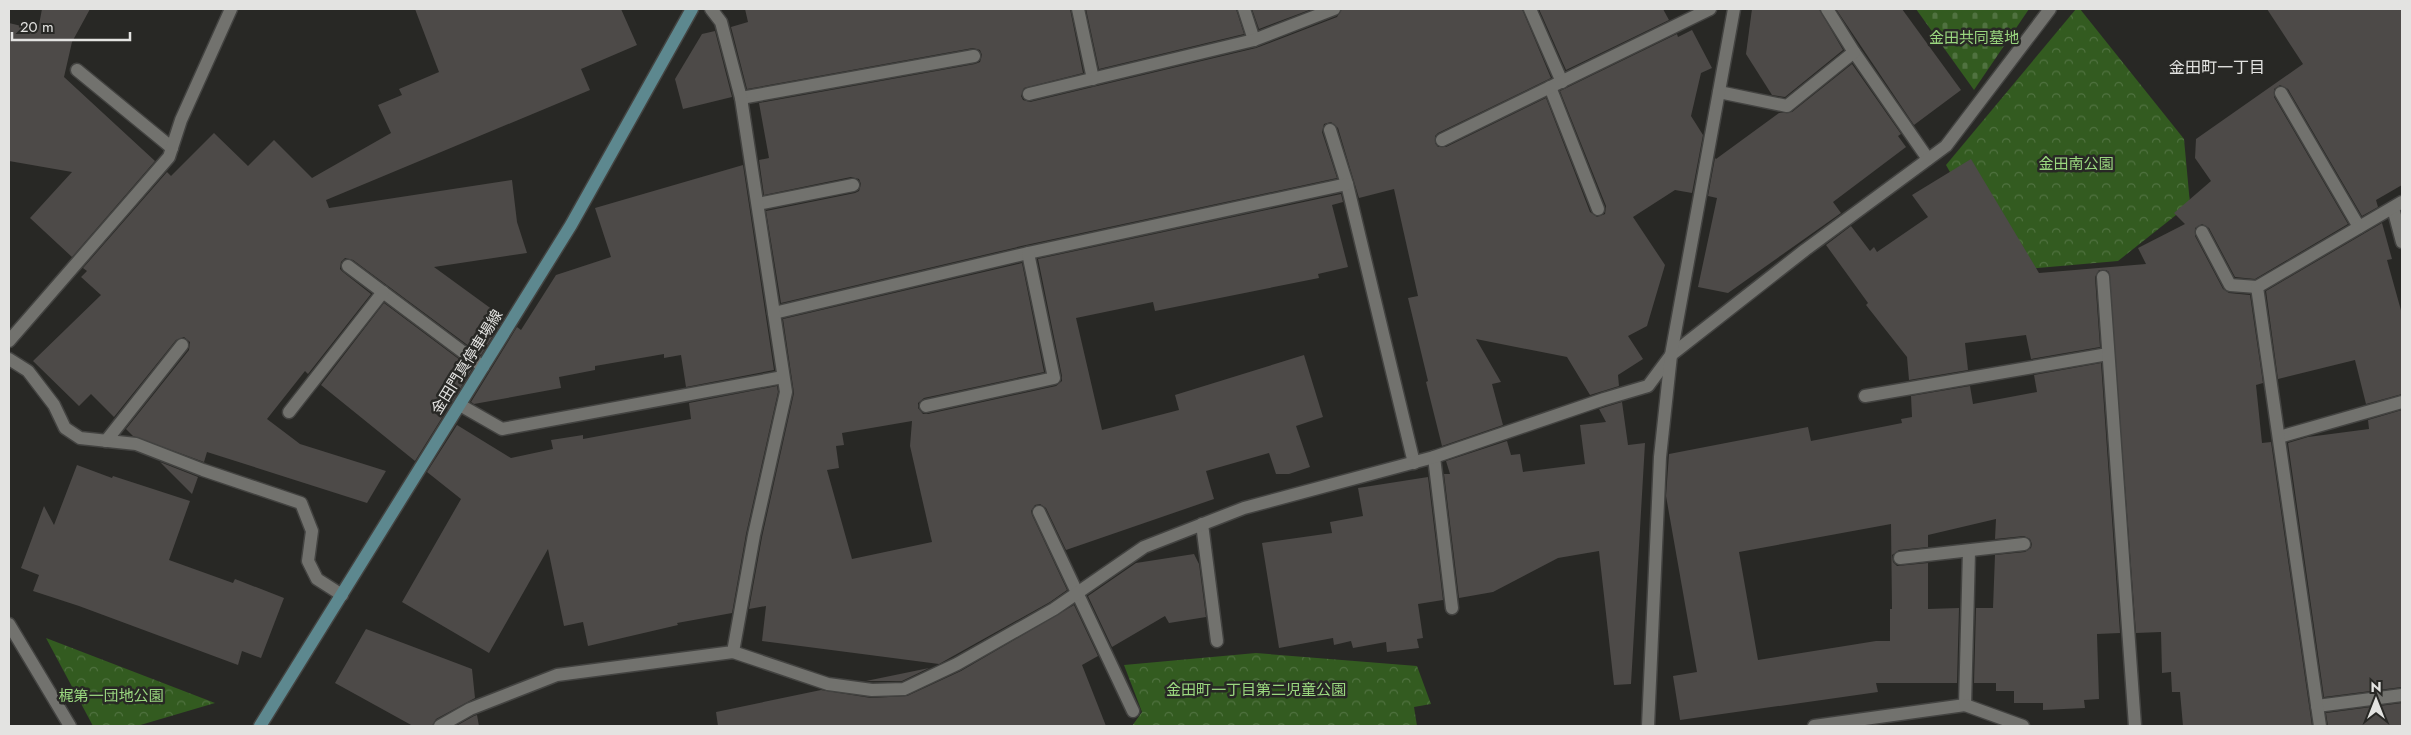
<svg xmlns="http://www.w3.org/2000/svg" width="2411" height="735" font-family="Jost,'Noto Sans JP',sans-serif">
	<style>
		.forest { fill: url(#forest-crowns) }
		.cemetery { fill: url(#cemetery-stones) }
		.building { fill: #4d4a48; fill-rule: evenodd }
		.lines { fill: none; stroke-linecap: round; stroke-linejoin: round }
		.lane-casing { stroke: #434341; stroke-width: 15 }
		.street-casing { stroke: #434341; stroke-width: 15 }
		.secondary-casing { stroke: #434341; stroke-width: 15 }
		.lane { stroke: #72726e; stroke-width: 12 }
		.street { stroke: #72726e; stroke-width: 12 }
		.secondary { stroke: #5d888f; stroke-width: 12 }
		.labels { text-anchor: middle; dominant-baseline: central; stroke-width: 5; stroke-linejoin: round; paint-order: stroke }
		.park-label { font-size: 15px; fill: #9ad77f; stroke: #282825 }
		.street-label { font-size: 15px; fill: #e3e3e1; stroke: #282825 }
		.neighbourhood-label { font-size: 16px; fill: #e3e3e1; stroke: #282825 }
	</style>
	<defs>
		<pattern id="forest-crowns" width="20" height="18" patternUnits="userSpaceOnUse" patternTransform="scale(1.25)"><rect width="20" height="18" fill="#335b20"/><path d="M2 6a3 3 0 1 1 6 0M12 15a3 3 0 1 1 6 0" fill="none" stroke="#507240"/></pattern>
		<pattern id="cemetery-stones" width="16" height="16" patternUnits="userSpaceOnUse" patternTransform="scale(1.25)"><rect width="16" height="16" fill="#335b20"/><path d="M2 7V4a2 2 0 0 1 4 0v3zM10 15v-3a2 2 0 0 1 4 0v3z" fill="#507240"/></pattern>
	</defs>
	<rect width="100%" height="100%" fill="#282825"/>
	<g class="forest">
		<polygon points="2076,9 2080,9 2184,139 2190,204 2118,261 2015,270 2000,261 1946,165"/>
		<polygon points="46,638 215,703 137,726 93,726"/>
		<polygon points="1256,653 1417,666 1431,704 1414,707 1417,726 1132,726 1142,712 1124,665"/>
	</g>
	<polygon class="cemetery" points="1916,9 2029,9 1974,90"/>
	<g class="building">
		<polygon points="42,9 90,9 72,42 64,77 155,161 72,257 30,218 72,172 9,161 9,23 38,30"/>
		<polygon points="415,9 621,9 637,45 581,69 590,90 326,200 329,208 512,180 517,222 527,253 434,267 504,318 481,355 353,260 345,258 341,262 340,269 343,272 371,294 308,374 305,371 267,419 300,444 386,471 367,503 207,452 204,462 133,436 126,429 189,350 190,342 184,337 176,340 114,417 91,394 79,406 33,361 101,295 81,277 87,271 83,268 167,172 171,176 214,133 248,166 274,140 312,178 391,133 378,105 402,95 399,89 439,72"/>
		<polygon points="745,9 1070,9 1083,73 1024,88 1021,96 1023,100 1030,102 1256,48 1337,17 1342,9 1522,9 1551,78 1438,133 1435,136 1435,143 1438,147 1446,147 1546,98 1590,212 1597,217 1605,214 1606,206 1560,91 1677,34 1678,37 1692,30 1712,68 1701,73 1691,116 1703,135 1692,193 1675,190 1633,217 1665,265 1647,326 1628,336 1643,359 1618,375 1619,386 1590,395 1567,357 1476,339 1501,382 1492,384 1503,425 1442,446 1426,382 1428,381 1408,298 1418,296 1394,189 1359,198 1338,128 1331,122 1324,124 1322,132 1337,178 1026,245 781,303 766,211 855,193 859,191 861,184 859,179 851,177 764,195 759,160 769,158 759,103 975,64 980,62 982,55 980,50 973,48 747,89 731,27 748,22"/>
		<polygon points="1086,9 1236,9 1244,34 1099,69"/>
		<polygon points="1252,9 1312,9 1259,29"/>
		<polygon points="1539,9 1663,9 1669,20 1566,70"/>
		<polygon points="1752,9 1819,9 1843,50 1785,97 1772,95 1746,54"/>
		<polygon points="1836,9 1902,9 1961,90 1914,125"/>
		<polygon points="2267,9 2402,9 2402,185 2376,200 2378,207 2362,216 2288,89 2280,85 2274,89 2274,97 2348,224 2255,279 2235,277 2209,228 2202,224 2195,228 2195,236 2223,289 2229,293 2250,295 2263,383 2256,385 2262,443 2271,442 2312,726 2183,726 2180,692 2172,692 2171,672 2162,673 2161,632 2136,633 2109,272 2106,270 2099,270 2095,277 2100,347 2031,359 2026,335 1965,343 1968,370 1909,380 1907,357 1866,305 1868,303 1826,245 1851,226 1870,251 1874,247 1877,252 1928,217 1912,195 1971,159 2039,273 2146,264 2138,248 2185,224 2174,213 2211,181 2195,158 2196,139 2303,64"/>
		<polygon points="715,31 732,97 683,109 675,79 702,34"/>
		<polygon points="1852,64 1901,134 1898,136 1906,147 1833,202 1841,213 1728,293 1698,287 1717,198 1708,196 1715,158 1716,159 1779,113 1792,112"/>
		<polygon points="743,165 774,370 686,387 681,355 664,358 664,354 595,366 595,370 559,377 561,388 474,404 471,402 517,327 521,330 556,275 611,257 595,208"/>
		<path d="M 1341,194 L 1343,202 L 1332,205 L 1348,267 L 1318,274 L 1319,278 L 1155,311 L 1153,302 L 1076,318 L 1102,430 L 1179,410 L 1175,395 L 1304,355 L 1323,417 L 1296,426 L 1310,467 L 1289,474 L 1276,474 L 1269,453 L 1206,471 L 1214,499 L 1066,550 L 1046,508 L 1040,504 L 1035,505 L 1031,511 L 1032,515 L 1067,590 L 1050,602 L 939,664 L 762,641 L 766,606 L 749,609 L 762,537 L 794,393 L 783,319 L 1022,263 L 1044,372 L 924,398 L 918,403 L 918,408 L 923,414 L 928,414 L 1056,386 L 1062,381 L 1062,376 L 1038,259 ZM 912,421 L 910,446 L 932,542 L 852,559 L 827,470 L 839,468 L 836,446 L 844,445 L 842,433 Z"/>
		<polygon points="2382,223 2392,259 2387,260 2402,314 2402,394 2366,404 2355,360 2278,379 2266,291"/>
		<polygon points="384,303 472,369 448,409 434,411 443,416 415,461 321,385"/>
		<path d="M 2101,363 L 2120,633 L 2097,634 L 2099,699 L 2084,700 L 2085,708 L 2043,710 L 2043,703 L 2014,703 L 2014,691 L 1996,691 L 1996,683 L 1974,683 L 1976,608 L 1993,608 L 1995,555 L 2025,552 L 2031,548 L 2032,544 L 2030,539 L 2024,536 L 1995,539 L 1996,519 L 1928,535 L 1928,547 L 1899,550 L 1892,555 L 1893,562 L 1897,566 L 1928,563 L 1928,609 L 1959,608 L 1957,683 L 1876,683 L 1878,692 L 1680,720 L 1673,676 L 1697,672 L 1666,496 L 1669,454 L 1808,427 L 1811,441 L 1902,423 L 1901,419 L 1912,417 L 1911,396 L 1970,386 L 1973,404 L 2037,392 L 2034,375 ZM 1891,524 L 1892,609 L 1890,609 L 1890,641 L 1876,641 L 1758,660 L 1739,552 Z"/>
		<polygon points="777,386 778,392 746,534 732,613 677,623 678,625 588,646 583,622 564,626 548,549 489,653 402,602 461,499 427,472 457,425 511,458 553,449 551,440 583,435 583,439 691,419 689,403"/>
		<polygon points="1622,402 1628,445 1645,443 1631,684 1614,685 1599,551 1558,558 1493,592 1459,598 1444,474 1450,474 1446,461 1507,441 1511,455 1520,454 1523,472 1585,464 1580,425 1606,422 1599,409"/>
		<polygon points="2402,410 2402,687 2324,697 2288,443 2308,437 2369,429 2368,420"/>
		<polygon points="160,462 198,477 192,494"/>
		<polygon points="77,465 112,478 113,476 190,501 169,560 233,583 235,579 284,598 261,658 242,651 238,665 79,606 33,591 39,575 21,568 44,506 54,525"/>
		<polygon points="1428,477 1443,600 1418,604 1423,638 1417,639 1419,648 1387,652 1386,642 1353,648 1351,641 1334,645 1333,638 1279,648 1262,543 1332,533 1330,522 1363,516 1358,488"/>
		<polygon points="1194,554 1199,564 1206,617 1169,623 1165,616 1112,647 1088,596 1136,563"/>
		<polygon points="1074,605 1098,656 1082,665 1106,726 718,726 716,712 821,690 871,698 907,696 961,671"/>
		<polygon points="366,629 472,669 475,698 436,719 432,726 413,726 335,683"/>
		<polygon points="929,668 902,681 866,681"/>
		<polygon points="2402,703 2402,726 2328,726 2326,713"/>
		<polygon points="477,715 479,726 456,726 474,716"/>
	</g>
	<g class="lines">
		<g class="lane-casing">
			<g id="lane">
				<polyline points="1530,9 1562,82"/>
				<polyline points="1827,9 1854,52 1928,159"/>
				<polyline points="77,70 172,148"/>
				<polyline points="1550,87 1598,209"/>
				<polyline points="1719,92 1787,106 1854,52"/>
				<polyline points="2281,93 2359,227"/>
				<polyline points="741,98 974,56"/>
				<polyline points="1330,130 1347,184 1414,463"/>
				<polyline points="1442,140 1710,9"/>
				<polyline points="758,204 853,185"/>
				<polyline points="2202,232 2230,285 2257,287"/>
				<polyline points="348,266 483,367"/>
				<polyline points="9,359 28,371 54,405 65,428 80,438 136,444 203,470 301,503 312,531 308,561 317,579 342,595"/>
				<polyline points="1865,396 2108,354"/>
				<polyline points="460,405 502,429 783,377"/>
				<polyline points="289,412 383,292"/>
				<polyline points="2279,437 2402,402"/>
				<polyline points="106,441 182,345"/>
				<polyline points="1434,457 1452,608"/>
				<polyline points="1039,512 1133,711"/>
				<polyline points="1202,524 1217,641"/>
				<polyline points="1900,558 2024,544"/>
				<polyline points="2317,706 2402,695"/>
				<polyline points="1814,726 1965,705 1969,551"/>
			</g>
		</g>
		<g class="street-casing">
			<g id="street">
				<polyline points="1078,9 1093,79"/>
				<polyline points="1244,9 1254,40"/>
				<polyline points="1029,94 1254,40 1334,9"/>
				<polyline points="2393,208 2402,242"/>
				<polyline points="2103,277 2135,726"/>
				<polyline points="774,313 1028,253 1347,184"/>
				<polyline points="9,341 169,157 181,120 231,9"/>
				<polyline points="926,406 1054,378 1028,253"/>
				<polyline points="9,624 70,726"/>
				<polyline points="733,652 828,684 872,690 904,689 957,664 1054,609 1144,547 1244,508 1434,457 1604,399 1648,386 1671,355 1805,250 1946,146 2050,9"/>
				<polyline points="1965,705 2023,726"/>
				<polyline points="440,726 470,709 557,675 733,652 754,535 786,392 741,98 721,22 711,9"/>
				<polyline points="1648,726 1660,457 1671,355 1734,9"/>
				<polyline points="2320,726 2257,287 2402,202"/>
			</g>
		</g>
		<g class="secondary-casing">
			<polyline id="secondary" points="260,726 571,225 692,9"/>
		</g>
		<use href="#lane" class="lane"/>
		<use href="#street" class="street"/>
		<use href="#secondary" class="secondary"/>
	</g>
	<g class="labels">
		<g class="park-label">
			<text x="1974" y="38">金田共同墓地</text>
			<text x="2076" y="164">金田南公園</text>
			<text x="1256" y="690">金田町一丁目第二児童公園</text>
			<text x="111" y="696">梶第一団地公園</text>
		</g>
		<g class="street-label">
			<text transform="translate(467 362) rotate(-58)">金田門真停車場線</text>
		</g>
		<g class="neighbourhood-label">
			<text x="2217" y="67">金田町一丁目</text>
		</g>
	</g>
	<rect width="2411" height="735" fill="none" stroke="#e3e3e1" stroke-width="20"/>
	<g transform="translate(2376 700)" stroke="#282825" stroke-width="4" paint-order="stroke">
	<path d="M0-4L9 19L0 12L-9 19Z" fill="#e3e3e1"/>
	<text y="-8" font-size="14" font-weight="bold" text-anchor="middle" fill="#e3e3e1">N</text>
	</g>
	<path d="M12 32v8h118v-8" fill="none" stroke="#e3e3e1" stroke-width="2.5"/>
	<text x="20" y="32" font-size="15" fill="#e3e3e1" stroke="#282825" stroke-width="4" paint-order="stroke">20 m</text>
</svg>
